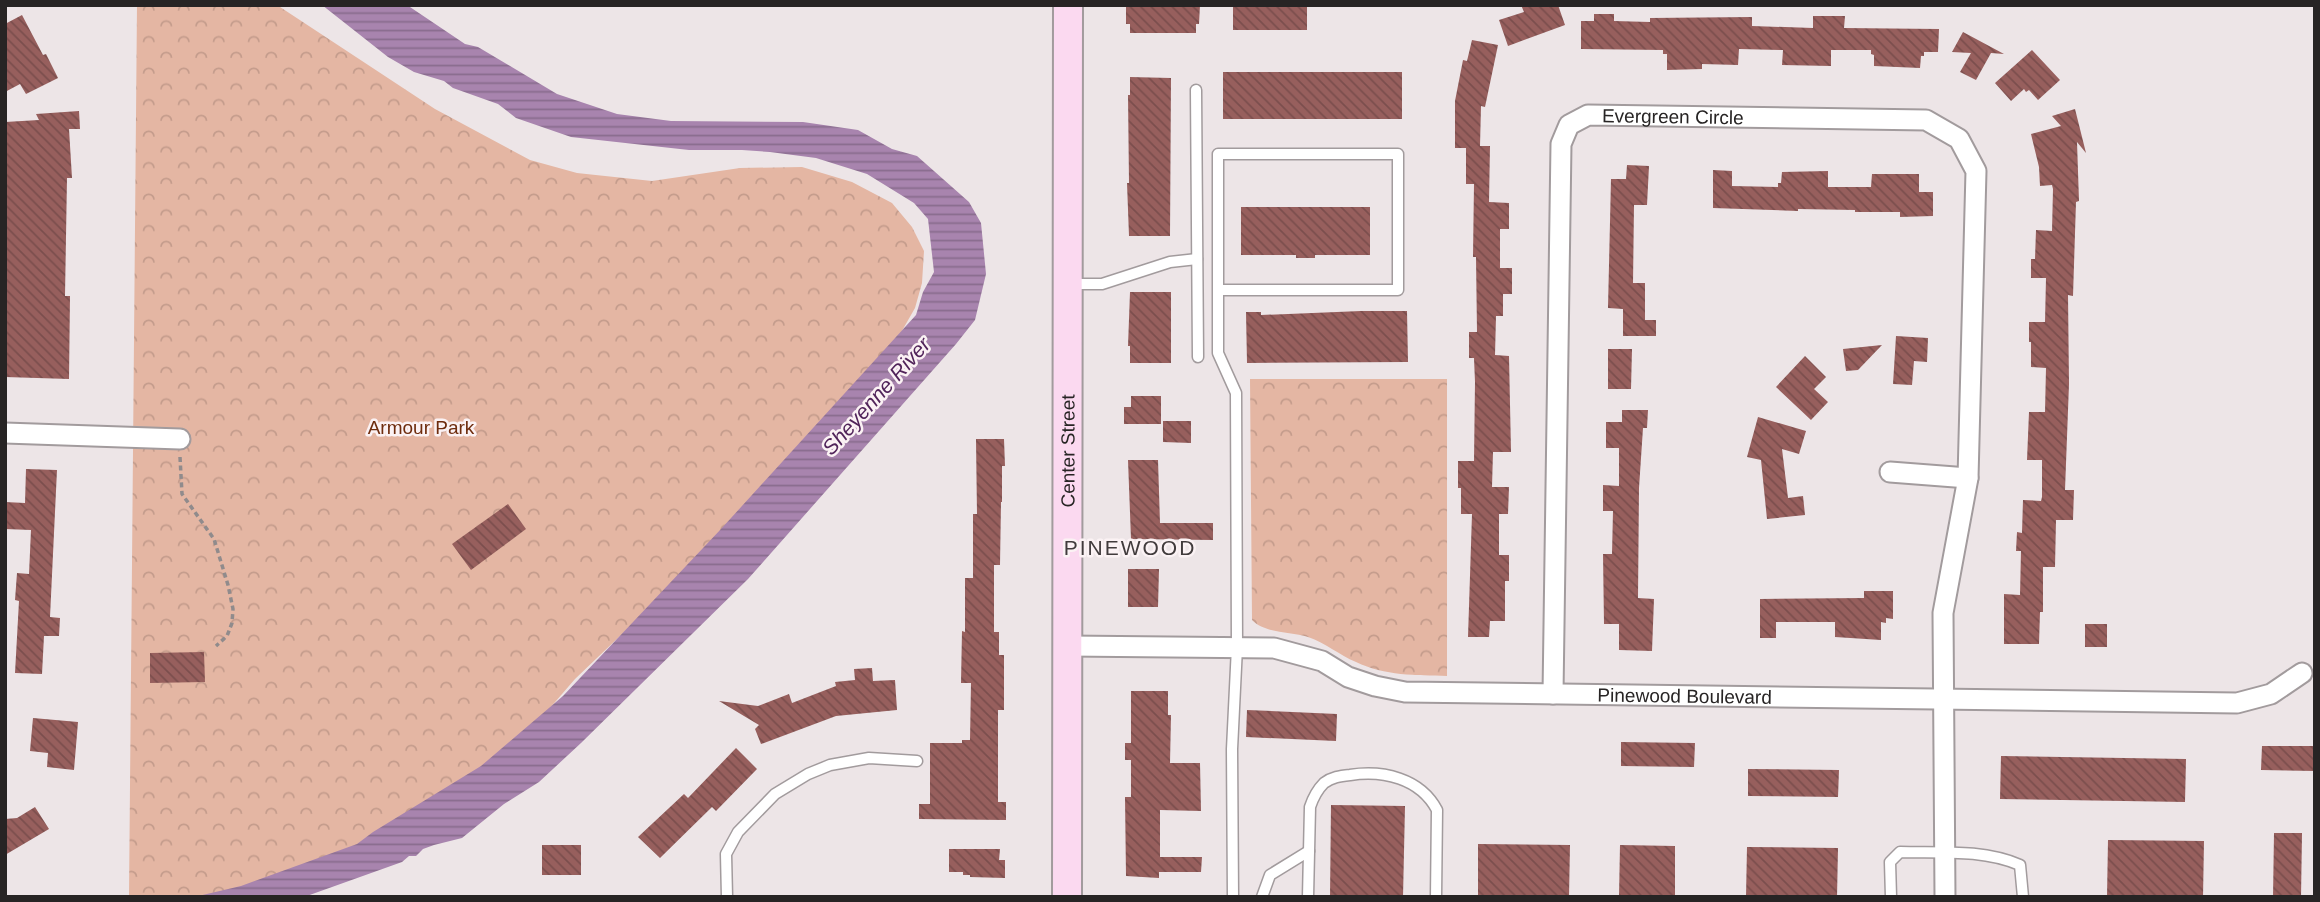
<svg xmlns="http://www.w3.org/2000/svg" width="2320" height="902" font-family="Arial,sans-serif">
	<style>
		.park { fill: url(#park-crowns) }
		.water { fill: url(#water-rules) }
		.building { fill: url(#building-back-hatch) }
		.lines { fill: none; stroke-linecap: round; stroke-linejoin: round }
		.service-casing { stroke: #a29b9d; stroke-width: 13 }
		.minor-casing { stroke: #a29b9d; stroke-width: 23 }
		.secondary-casing { stroke: #a29b9d; stroke-width: 32 }
		.path { stroke: #908b8c; stroke-width: 3.5; stroke-dasharray: 5 3.5; stroke-linecap: butt }
		.service { stroke: #fff; stroke-width: 10 }
		.minor { stroke: #fff; stroke-width: 19 }
		.secondary { stroke: #fbd9f0; stroke-width: 28 }
		.labels { text-anchor: middle; dominant-baseline: central; stroke-width: 5; stroke-linejoin: round; paint-order: stroke }
		.street-label { font-size: 19px; fill: #272424; stroke: #fbf2f4 }
		.park-label { font-size: 19px; fill: #6e2c0d; stroke: #fbf2f4 }
		.water-label { font-size: 21px; font-style: italic; fill: #51245a; stroke: #fbf2f4 }
		.neighbourhood-label { font-size: 21px; letter-spacing: 2px; fill: #413b3c; stroke: #fbf2f4 }
	</style>
	<defs>
		<pattern id="park-crowns" width="20" height="18" patternUnits="userSpaceOnUse" patternTransform="scale(1.75)"><rect width="20" height="18" fill="#e4b6a3"/><path d="M2 6a3 3 0 1 1 6 0M12 15a3 3 0 1 1 6 0" fill="none" stroke="#c49c8c"/></pattern>
		<pattern id="water-rules" width="6" height="5" patternUnits="userSpaceOnUse" patternTransform="scale(1.75)"><rect width="6" height="5" fill="#a884ae"/><path d="M0 2.5h6" fill="none" stroke="#896c8d"/></pattern>
		<pattern id="building-back-hatch" width="6" height="6" patternUnits="userSpaceOnUse" patternTransform="scale(1.75)"><rect width="6" height="6" fill="#975f5d"/><path d="M-1 5l2 2M0 0l6 6M5-1l2 2" fill="none" stroke="#7b4e4d"/></pattern>
	</defs>
	<rect width="100%" height="100%" fill="#ede5e7"/>
	<g class="park">
		<polygon points="137,5 277,5 435,109 530,160 577,173 652,181 740,168 802,167 852,182 892,203 912,227 924,251 922,283 915,308 899,336 732,529 575,679 524,738 360,854 217,897 129,897"/>
		<path d="M 1250,379 L 1447,379 L 1447,676 C 1416,675 1385,676 1356,662 C 1339,655 1326,643 1308,637 C 1290,631 1266,634 1252,620 Z"/>
	</g>
	<polygon class="water" points="322,5 407,5 465,44 478,47 557,94 617,114 671,121 803,122 858,130 892,149 917,156 969,202 981,223 986,274 975,320 956,344 748,579 581,743 539,782 504,804 462,838 434,845 423,849 416,856 409,856 402,862 304,897 194,897 241,886 357,844 373,832 481,766 563,696 721,529 916,315 923,292 934,272 928,219 914,203 867,174 816,158 770,152 742,150 689,150 571,137 516,118 498,104 453,88 444,81 414,72 388,57"/>
	<g class="building">
		<polygon points="1126,5 1200,5 1199,24 1196,24 1196,33 1130,33 1130,24 1126,24"/>
		<rect x="1233" y="5" width="74" height="25"/>
		<polygon points="1521,5 1558,5 1565,25 1508,46 1499,20 1524,12"/>
		<polygon points="1594,14 1614,14 1614,21 1650,22 1650,18 1752,17 1752,26 1813,28 1813,16 1845,16 1844,28 1939,29 1938,52 1924,52 1924,56 1921,56 1920,68 1874,66 1874,55 1871,54 1871,50 1831,50 1831,66 1782,65 1783,50 1739,49 1738,65 1702,64 1702,69 1667,70 1667,54 1663,54 1663,50 1581,49 1581,21 1594,21"/>
		<polygon points="22,15 43,55 46,54 58,78 26,94 20,84 5,92 5,24"/>
		<polygon points="1963,32 2004,54 1991,53 1976,80 1960,72 1971,53 1952,52"/>
		<polygon points="1472,40 1498,45 1485,107 1481,106 1480,146 1490,146 1489,202 1509,203 1509,229 1500,229 1500,268 1512,268 1512,294 1503,294 1503,316 1496,316 1495,355 1509,356 1511,452 1493,452 1492,487 1509,487 1508,514 1499,514 1499,555 1509,555 1509,581 1505,581 1505,621 1490,621 1489,637 1468,637 1472,514 1461,514 1461,488 1458,488 1458,461 1474,461 1475,382 1474,358 1469,358 1469,332 1477,332 1476,257 1473,257 1474,184 1466,184 1466,148 1455,148 1455,101 1463,60 1467,61"/>
		<polygon points="2032,50 2060,80 2038,100 2029,90 2026,92 2024,89 2011,101 1995,83"/>
		<rect x="1223" y="72" width="179" height="47"/>
		<polygon points="1130,77 1171,78 1170,236 1129,236 1127,183 1129,183 1128,95 1130,95"/>
		<polygon points="2075,109 2086,153 2077,142 2079,201 2076,202 2073,296 2068,295 2069,384 2065,490 2074,490 2073,520 2056,520 2055,567 2043,567 2043,612 2040,612 2039,644 2004,644 2004,594 2020,595 2021,551 2016,551 2017,532 2022,533 2023,500 2041,501 2042,497 2042,460 2027,460 2029,412 2045,412 2046,368 2031,367 2031,342 2029,342 2029,322 2045,322 2046,278 2031,278 2031,259 2035,259 2036,230 2052,231 2053,189 2052,185 2040,186 2039,167 2031,134 2061,126 2052,116"/>
		<polygon points="79,111 80,129 69,129 72,178 67,178 65,296 70,296 69,379 5,377 5,122 39,120 36,114"/>
		<polygon points="1627,165 1649,166 1647,205 1634,205 1633,283 1645,283 1645,320 1656,320 1656,336 1623,336 1623,309 1608,308 1611,179 1626,179"/>
		<polygon points="1713,170 1732,171 1732,186 1778,187 1778,183 1781,183 1782,172 1828,171 1828,187 1871,187 1872,174 1919,174 1919,192 1933,192 1933,216 1900,217 1900,212 1855,212 1855,210 1798,209 1798,211 1713,208"/>
		<polygon points="1241,207 1370,207 1370,255 1315,255 1315,258 1296,258 1296,255 1241,255"/>
		<polygon points="1130,292 1171,292 1171,363 1130,363 1130,346 1128,346"/>
		<polygon points="1361,311 1407,311 1408,362 1247,363 1246,312 1261,312 1261,315"/>
		<polygon points="1896,336 1928,338 1927,362 1914,361 1912,385 1893,384"/>
		<polygon points="1882,345 1858,370 1846,371 1843,349"/>
		<polygon points="1608,349 1632,349 1631,389 1608,389"/>
		<polygon points="1805,356 1826,377 1814,389 1828,402 1811,420 1776,387"/>
		<polygon points="1131,396 1161,396 1161,424 1124,424 1124,407 1131,407"/>
		<polygon points="1622,410 1648,410 1647,428 1643,428 1639,488 1638,598 1654,599 1652,651 1619,650 1619,624 1604,624 1603,554 1612,554 1613,511 1603,511 1603,485 1619,486 1619,448 1606,448 1606,422 1622,422"/>
		<polygon points="1758,417 1806,431 1799,454 1782,449 1788,498 1803,496 1805,515 1767,519 1761,460 1747,457"/>
		<polygon points="1163,421 1191,421 1191,443 1163,442"/>
		<polygon points="976,439 1004,439 1005,466 1002,466 1002,502 1001,502 1000,565 994,565 994,632 999,632 999,655 1004,655 1004,710 998,710 998,802 1006,802 1006,820 919,819 919,804 930,804 930,743 962,743 962,740 970,740 971,683 961,683 962,631 965,632 965,578 973,578 973,514 977,514"/>
		<polygon points="1128,460 1158,460 1160,523 1213,523 1213,540 1131,539"/>
		<polygon points="26,469 57,470 50,617 60,618 59,636 44,636 42,674 15,673 19,601 15,600 17,573 29,574 31,530 5,529 5,502 25,503"/>
		<polygon points="508,504 526,529 471,570 452,544"/>
		<polygon points="1128,569 1159,569 1158,607 1128,607"/>
		<polygon points="1864,591 1893,591 1893,619 1886,618 1886,623 1881,622 1881,640 1835,637 1835,622 1776,622 1776,638 1760,638 1760,599 1864,598"/>
		<rect x="2085" y="624" width="22" height="23"/>
		<polygon points="204,652 205,682 150,683 150,653"/>
		<polygon points="872,668 873,681 895,680 897,710 836,716 761,744 755,729 759,725 719,701 758,706 789,694 792,703 836,686 835,682 855,680 854,669"/>
		<polygon points="1131,691 1168,691 1168,715 1171,715 1170,763 1200,763 1201,811 1160,810 1160,857 1202,857 1201,872 1159,872 1159,878 1126,876 1125,797 1131,797 1131,760 1125,760 1125,743 1131,743"/>
		<polygon points="1247,710 1337,714 1336,741 1246,737"/>
		<polygon points="33,718 78,722 74,770 47,767 48,753 30,751"/>
		<polygon points="1621,742 1695,743 1694,767 1621,766"/>
		<polygon points="2262,746 2315,746 2315,771 2261,770"/>
		<polygon points="736,748 757,769 716,811 712,807 660,858 638,837 684,794 688,798"/>
		<polygon points="2001,756 2186,759 2185,802 2000,799"/>
		<polygon points="1748,769 1839,770 1838,797 1748,796"/>
		<polygon points="1331,805 1405,806 1403,897 1330,897"/>
		<polygon points="35,807 49,829 5,855 5,819 17,818"/>
		<polygon points="2274,833 2302,833 2301,897 2273,897"/>
		<polygon points="2108,840 2204,841 2203,897 2107,897"/>
		<polygon points="1478,844 1570,845 1569,897 1478,897"/>
		<rect x="542" y="845" width="39" height="30"/>
		<polygon points="1620,845 1675,846 1675,897 1619,897"/>
		<polygon points="1747,847 1838,848 1837,897 1746,897"/>
		<polygon points="949,849 1000,849 999,860 1005,860 1005,878 970,877 970,875 963,875 963,872 949,872"/>
	</g>
	<g class="lines">
		<g class="service-casing">
			<g id="service">
				<polyline points="1196,90 1198,357"/>
				<polyline points="1068,284 1102,284 1170,262 1197,259"/>
				<polyline points="1218,290 1398,290 1398,154 1218,154 1218,353 1236,393 1237,647 1232,749 1233,897"/>
				<polyline points="727,897 726,854 738,832 775,794 808,774 830,765 869,758 917,761"/>
				<polyline points="1262,897 1270,875 1309,851"/>
				<path d="M 1308,897 L 1310,807 C 1313,798 1317,790 1324,783 C 1332,777 1340,776 1350,775 C 1383,770 1420,778 1437,810 L 1436,897"/>
				<path d="M 1891,897 L 1890,862 L 1900,852 C 1940,853 1983,849 2020,865 L 2023,897"/>
			</g>
		</g>
		<g class="minor-casing">
			<g id="minor">
				<polyline points="5,433 180,439"/>
				<polyline points="1890,472 1968,478"/>
				<path id="s1" d="M 1068,646 L 1274,648 L 1322,661 L 1348,677 L 1375,686 L 1405,692 L 2237,703 L 2271,694 L 2302,673"/>
				<path id="s2" d="M 1553,694 L 1561,144 L 1569,125 L 1588,115 L 1926,120 L 1959,139 L 1976,171 L 1968,478 L 1943,613 L 1945,897"/>
			</g>
		</g>
		<g class="secondary-casing">
			<g id="secondary">
				<path id="s3" d="M 1067,897 L 1068,5"/>
			</g>
		</g>
		<polyline class="path" points="180,457 182,494 214,539 228,585 233,609 232,623 227,636 216,646"/>
		<use href="#service" class="service"/>
		<use href="#minor" class="minor"/>
		<use href="#secondary" class="secondary"/>
	</g>
	<g class="labels">
		<g class="street-label">
			<text stroke="none"><textPath href="#s2" startOffset="677">Evergreen Circle</textPath></text>
			<text stroke="none"><textPath href="#s3" startOffset="446">Center Street</textPath></text>
			<text stroke="none"><textPath href="#s1" startOffset="625">Pinewood Boulevard</textPath></text>
		</g>
		<g class="park-label">
			<text x="421" y="427">Armour Park</text>
		</g>
		<g class="water-label">
			<text transform="translate(876 396) rotate(-48)">Sheyenne River</text>
		</g>
		<g class="neighbourhood-label">
			<text x="1130" y="547">PINEWOOD</text>
		</g>
	</g>
	<rect width="2320" height="902" fill="none" stroke="#272424" stroke-width="14"/>
</svg>
